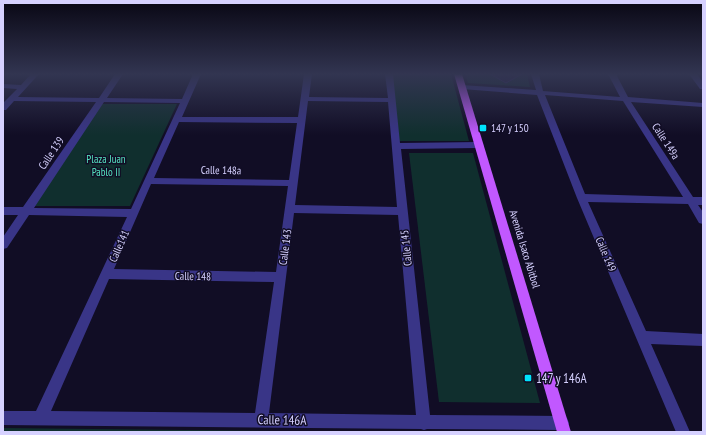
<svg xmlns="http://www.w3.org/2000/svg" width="706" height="435" font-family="'PT Sans Narrow',sans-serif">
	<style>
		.green { fill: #102f2e }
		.building { fill: #221847; stroke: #382974 }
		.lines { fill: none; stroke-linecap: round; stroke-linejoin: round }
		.minor { fill: #393587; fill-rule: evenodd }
		.major { fill: #c158ff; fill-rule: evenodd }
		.poi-dot { fill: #00e3fc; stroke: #110d25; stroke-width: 1.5 }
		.labels { text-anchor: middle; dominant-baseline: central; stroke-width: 3; stroke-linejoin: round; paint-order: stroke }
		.poi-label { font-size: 11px; fill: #d6d1ff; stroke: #110d25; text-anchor: start }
		.street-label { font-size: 11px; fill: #d6d1ff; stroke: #110d25 }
		.park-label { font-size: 11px; fill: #56e6c2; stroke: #110d25 }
		.near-poi-label { font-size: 13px; fill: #d6d1ff; stroke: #110d25; text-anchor: start }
		.near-street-label { font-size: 13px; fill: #d6d1ff; stroke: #110d25 }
	</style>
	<rect width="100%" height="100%" fill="#110d25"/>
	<g class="green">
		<polygon points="392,74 451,74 469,141 399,141"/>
		<polygon points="465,74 527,74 530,87 468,83"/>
		<polygon points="100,104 177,104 130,206 32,206"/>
		<polygon points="409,153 473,153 540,403 439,402"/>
		<polygon points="3,428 369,432 3,432"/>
	</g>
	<polygon class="building" points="490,74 522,74 506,83"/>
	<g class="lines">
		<g class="minor">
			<path d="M 31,74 L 39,74 L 18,97 L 99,98 L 115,74 L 123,74 L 107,98 L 182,99 L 193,74 L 201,74 L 182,117 L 298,117 L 304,74 L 312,74 L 309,97 L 388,98 L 385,74 L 393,74 L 400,143 L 479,142 L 483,145 L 479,148 L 401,149 L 430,415 L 562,416 L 567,418 L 569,423 L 567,428 L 562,430 L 427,429 L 424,430 L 421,429 L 3,425 L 3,411 L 36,411 L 127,217 L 29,215 L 7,248 L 3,249 L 3,237 L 18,215 L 3,215 L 3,207 L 23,207 L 96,102 L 14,101 L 6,110 L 3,110 L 3,103 L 17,89 L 3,88 L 3,84 L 21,85 ZM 308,101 L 388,102 L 397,207 L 295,205 ZM 104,102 L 180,103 L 131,209 L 34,208 ZM 179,122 L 297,123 L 289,180 L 154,178 ZM 151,184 L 288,186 L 276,272 L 114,269 ZM 294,213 L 398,215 L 416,415 L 269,413 ZM 109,279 L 274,282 L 255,413 L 51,411 Z"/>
			<path d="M 531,74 L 539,74 L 543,91 L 620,97 L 608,74 L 616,74 L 628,97 L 703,103 L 703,107 L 631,102 L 693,197 L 703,197 L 703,205 L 698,205 L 703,212 L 703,224 L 699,223 L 688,204 L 588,202 L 646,331 L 703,334 L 703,346 L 651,344 L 690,432 L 676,432 L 577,198 L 537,95 L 462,89 L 458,87 L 462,85 L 536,90 ZM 545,95 L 623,101 L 683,197 L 585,194 Z"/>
			<polygon points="689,74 697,74 703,82 703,89 700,89"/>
		</g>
		<polygon class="major" points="454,74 462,74 571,432 557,432"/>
	</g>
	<linearGradient id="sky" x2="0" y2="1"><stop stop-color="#090714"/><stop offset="0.55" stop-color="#323551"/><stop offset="1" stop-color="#323551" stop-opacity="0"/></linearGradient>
	<rect width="706" height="135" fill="url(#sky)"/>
	<g class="poi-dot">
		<rect x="479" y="124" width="8" height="8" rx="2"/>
		<rect x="524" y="374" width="8" height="8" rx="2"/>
	</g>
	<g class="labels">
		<g class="poi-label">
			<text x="491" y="128">147 y 150</text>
		</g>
		<g class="street-label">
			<text transform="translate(666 141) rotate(57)">Calle 149a</text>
			<text transform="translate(51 153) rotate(-56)">Calle 139</text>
			<text transform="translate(221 170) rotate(1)">Calle 148a</text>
			<text transform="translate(119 246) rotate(-66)">Calle141</text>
			<text transform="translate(285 247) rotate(-82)">Calle 143</text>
			<text transform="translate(406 248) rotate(-96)">Calle 145</text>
			<text transform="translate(525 249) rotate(73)">Avenida Isaco Abitbol</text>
			<text transform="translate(606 254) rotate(67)">Calle 149</text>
			<text transform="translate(193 276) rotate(1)">Calle 148</text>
		</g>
		<g class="park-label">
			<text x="106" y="159">Plaza Juan<tspan x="106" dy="13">Pablo II</tspan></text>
		</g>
		<g class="near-poi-label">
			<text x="536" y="378">147 y 146A</text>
		</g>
		<g class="near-street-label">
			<text transform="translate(282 420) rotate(1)">Calle 146A</text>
		</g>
	</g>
	<rect width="706" height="435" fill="none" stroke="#d6d1ff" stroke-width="8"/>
</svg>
